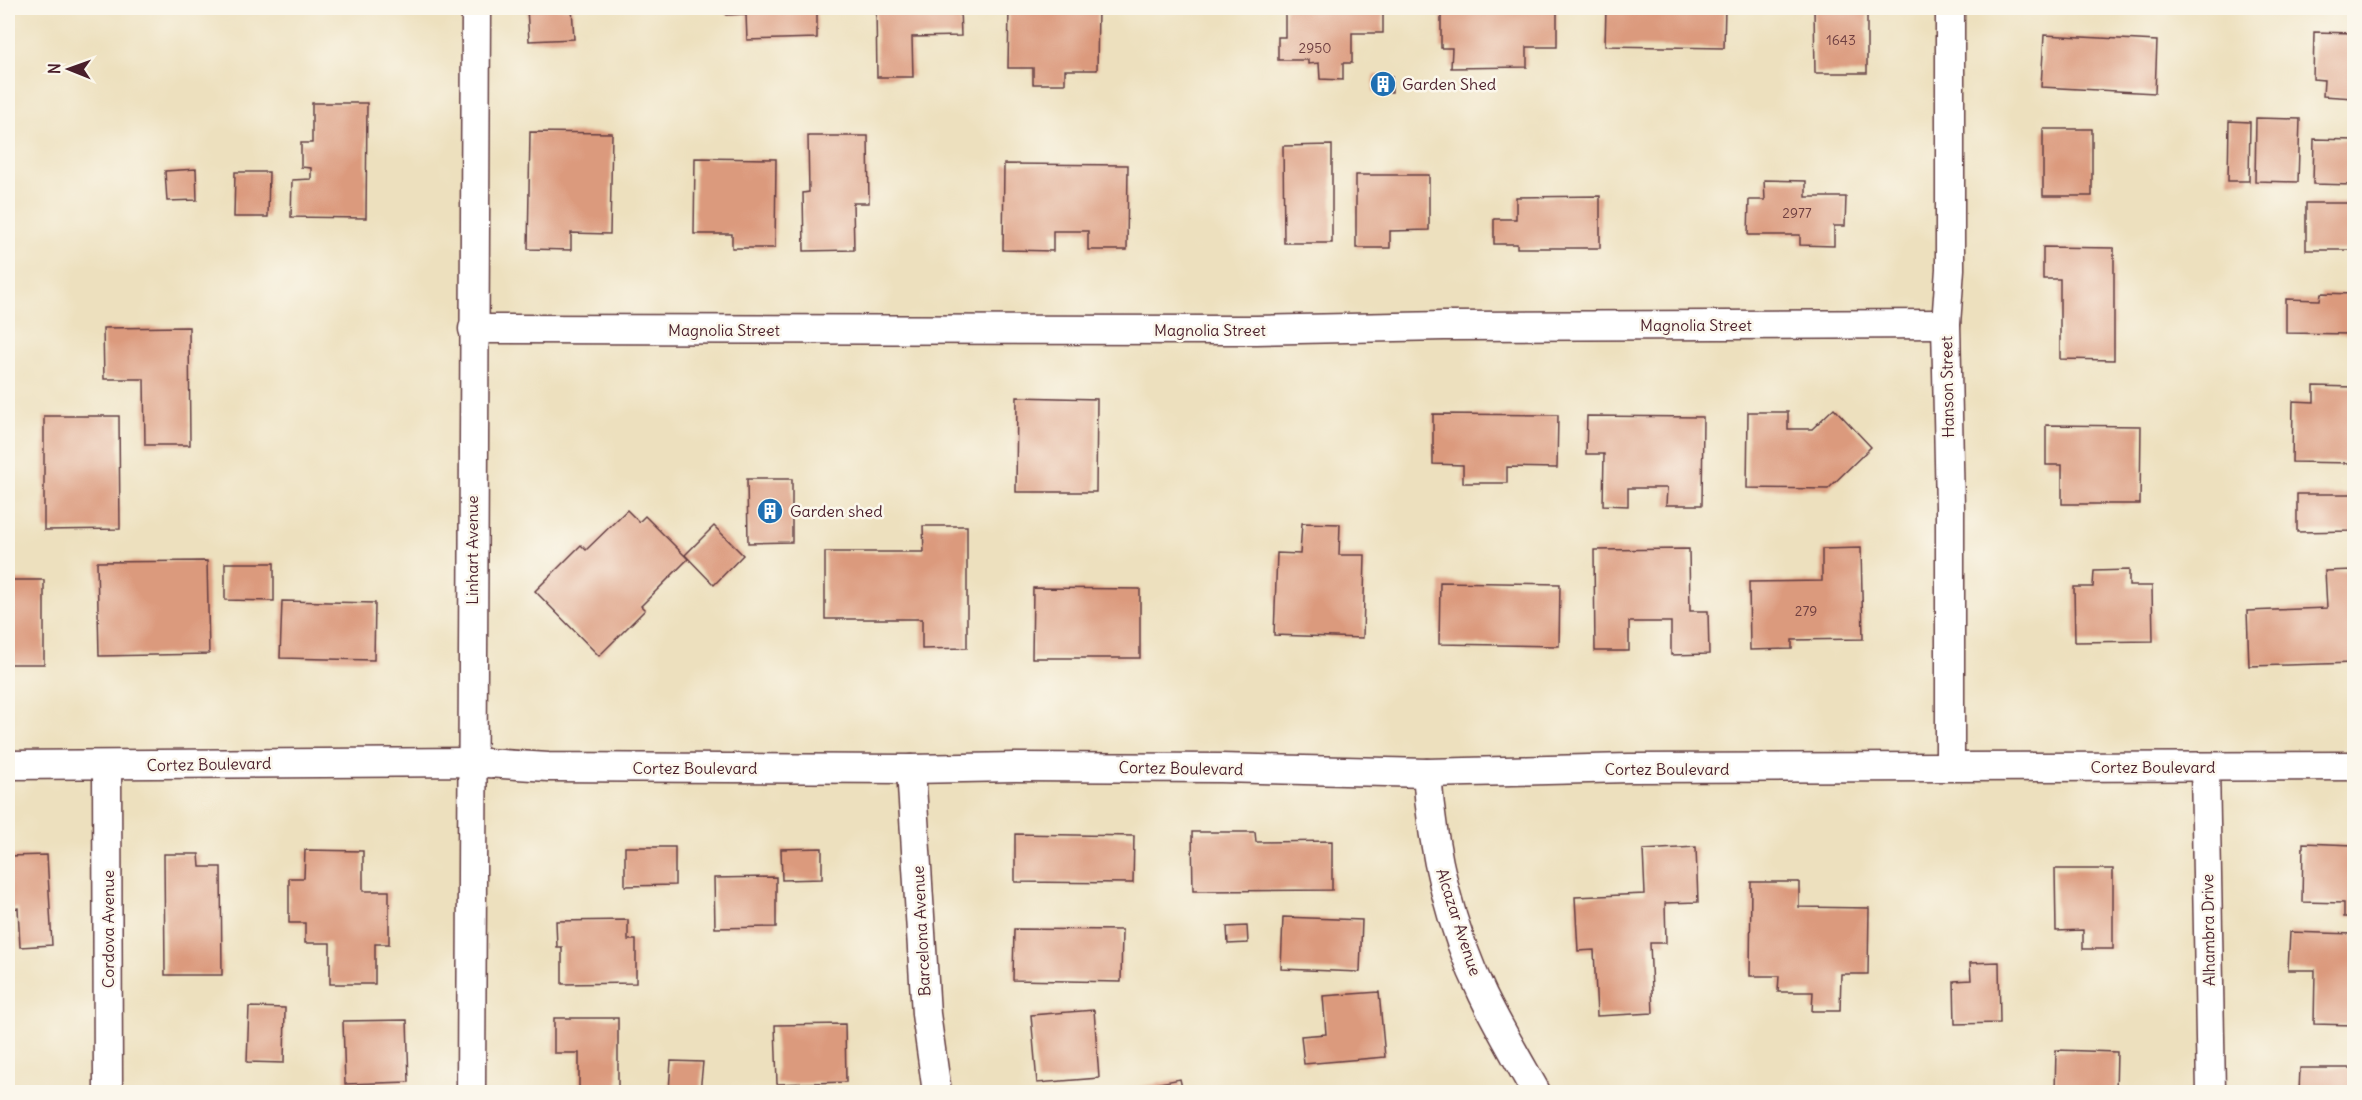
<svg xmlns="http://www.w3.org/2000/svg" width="2362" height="1100" font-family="Delius,sans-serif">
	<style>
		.building { fill: #db9a7d }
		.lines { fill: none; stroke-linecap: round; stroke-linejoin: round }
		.minor-casing { stroke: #623c41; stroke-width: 31 }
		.minor { stroke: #fff; stroke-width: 28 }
		.labels { text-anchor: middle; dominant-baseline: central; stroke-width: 5; stroke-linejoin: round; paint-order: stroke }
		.number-label { font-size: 14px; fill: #6e3e40 }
		.poi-label { font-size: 16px; fill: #4a1f2b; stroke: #fbf7ec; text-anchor: start }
		.street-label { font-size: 16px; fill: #4a1f2b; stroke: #fbf7ec }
	</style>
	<rect width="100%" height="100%" fill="#fbf7ec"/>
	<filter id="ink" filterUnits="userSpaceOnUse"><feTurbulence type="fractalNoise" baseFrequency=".0167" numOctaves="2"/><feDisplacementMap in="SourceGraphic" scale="12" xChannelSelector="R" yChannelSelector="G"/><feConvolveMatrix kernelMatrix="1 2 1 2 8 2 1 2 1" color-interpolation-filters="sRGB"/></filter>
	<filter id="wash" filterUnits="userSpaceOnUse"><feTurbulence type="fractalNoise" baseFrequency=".008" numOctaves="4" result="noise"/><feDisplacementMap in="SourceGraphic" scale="24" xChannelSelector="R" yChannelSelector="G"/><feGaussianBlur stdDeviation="1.35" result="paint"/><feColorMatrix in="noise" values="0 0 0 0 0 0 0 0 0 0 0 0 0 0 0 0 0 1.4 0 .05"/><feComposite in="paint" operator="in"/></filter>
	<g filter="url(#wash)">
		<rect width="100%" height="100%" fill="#ede0be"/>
		<g id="blocks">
			<g class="building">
				<polygon points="210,8 242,8 242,9 210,11"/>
				<polygon points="527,8 572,8 574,39 529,41"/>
				<polygon points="726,8 817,8 817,38 747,40 746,14 726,15"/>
				<polygon points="876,8 960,8 961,36 912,37 913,77 877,77"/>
				<polygon points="1009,8 1098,8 1097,70 1065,70 1065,84 1033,84 1033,68 1008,68"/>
				<polygon points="1285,8 1383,8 1383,33 1352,33 1352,63 1343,63 1343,80 1320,79 1319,63 1308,64 1308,60 1278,60 1278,37 1285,37"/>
				<polygon points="1441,8 1557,8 1557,47 1527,47 1527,67 1451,68 1452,48 1441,48"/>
				<polygon points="1606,8 1725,8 1724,48 1605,46"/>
				<polygon points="1814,8 1867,8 1867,73 1815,73"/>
				<polygon points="2052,8 2125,8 2125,11 2052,10"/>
				<polygon points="2314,32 2354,33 2354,98 2323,96 2324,80 2313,79"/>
				<polygon points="2044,35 2157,41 2155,93 2041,87"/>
				<polygon points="1374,75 1392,76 1392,92 1373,92"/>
				<polygon points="312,103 367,103 366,218 291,217 292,180 311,179 311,168 301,167 301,143 312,143"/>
				<polygon points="2256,118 2300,119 2298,182 2255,181"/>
				<polygon points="2229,121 2250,122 2249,181 2228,181"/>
				<rect x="2043" y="129" width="49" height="67"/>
				<polygon points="530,132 612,133 610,234 571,233 571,250 528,249"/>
				<polygon points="808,136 868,136 869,203 853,203 854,250 804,251 803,193 809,192"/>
				<polygon points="2314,139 2354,140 2354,185 2313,184"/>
				<polygon points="1332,145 1332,243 1284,243 1283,146"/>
				<polygon points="695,158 776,159 775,248 732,248 732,234 694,234"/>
				<polygon points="1004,164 1128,165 1127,250 1088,250 1088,231 1053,231 1053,251 1003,250"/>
				<polygon points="196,169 197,200 167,201 165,171"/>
				<polygon points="235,172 269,172 268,217 234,217"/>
				<polygon points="1356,175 1429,175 1429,230 1390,231 1390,248 1356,248"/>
				<polygon points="1764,180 1806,181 1806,197 1846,197 1845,226 1834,226 1834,246 1800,245 1800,235 1748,235 1749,200 1765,200"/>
				<polygon points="1600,196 1600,248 1517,248 1517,244 1494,244 1494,219 1516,219 1516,197"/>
				<rect x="2306" y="203" width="48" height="47"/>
				<polygon points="2043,247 2114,248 2114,360 2060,359 2060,279 2043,279"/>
				<polygon points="2321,293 2354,294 2354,334 2286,333 2286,299 2320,300"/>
				<polygon points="189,327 190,445 145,445 144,379 104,379 103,328"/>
				<polygon points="2314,386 2354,387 2354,463 2292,462 2293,401 2314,402"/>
				<polygon points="1017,397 1097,399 1096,492 1016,492"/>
				<polygon points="1834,408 1871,447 1828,489 1747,488 1748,412 1788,412 1788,429 1812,429"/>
				<polygon points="1433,414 1558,415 1557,468 1507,467 1507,483 1463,483 1463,465 1433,464"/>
				<polygon points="44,416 119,416 120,529 44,530"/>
				<polygon points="1587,416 1703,417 1702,505 1666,505 1667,488 1628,488 1628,506 1603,505 1604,454 1586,454"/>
				<polygon points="2046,425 2141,426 2140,504 2062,504 2062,465 2046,465"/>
				<polygon points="747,479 792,479 792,542 748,543"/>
				<polygon points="2297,494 2354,494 2354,531 2297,532"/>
				<polygon points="627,510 639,522 645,516 688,559 641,606 645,610 599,656 535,591 581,545 586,550"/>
				<polygon points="1302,523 1340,524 1339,555 1365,555 1363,638 1274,635 1277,553 1300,554"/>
				<polygon points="714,526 743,555 714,585 685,555"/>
				<polygon points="923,526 967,526 967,648 922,649 922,619 825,619 825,552 924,552"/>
				<polygon points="1861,548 1863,639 1792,640 1792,649 1750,650 1749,582 1822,581 1822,549"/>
				<polygon points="1689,549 1690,611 1708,611 1709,654 1671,655 1671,622 1629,622 1629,651 1595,651 1594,550"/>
				<polygon points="207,561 209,654 99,656 97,562"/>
				<polygon points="225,563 274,563 274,601 225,600"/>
				<polygon points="2129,570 2129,586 2152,586 2153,641 2075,642 2074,587 2093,587 2094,571"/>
				<polygon points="2354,570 2354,663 2249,666 2247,611 2327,608 2325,571"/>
				<rect x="8" y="580" width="36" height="84"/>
				<polygon points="1440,582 1560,584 1559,646 1439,644"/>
				<polygon points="1033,588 1140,589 1140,658 1032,658"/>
				<polygon points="282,601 375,603 374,660 280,658"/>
				<polygon points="1192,832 1255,832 1256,842 1332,841 1332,890 1193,891"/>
				<polygon points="1015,834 1134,836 1133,883 1015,882"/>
				<polygon points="2303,843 2354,845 2354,917 2344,917 2344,903 2302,902"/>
				<polygon points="625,847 675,847 675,885 625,886"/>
				<polygon points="1696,847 1698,902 1665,903 1666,943 1650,943 1653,1013 1597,1016 1594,950 1578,951 1575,897 1645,894 1643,850"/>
				<polygon points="822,848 822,879 782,880 781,849"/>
				<polygon points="305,850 363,851 363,891 389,891 389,944 375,944 375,984 330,984 330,943 305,943 305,923 289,923 289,878 304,878"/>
				<polygon points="164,854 199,854 200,867 221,867 222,975 165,975"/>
				<polygon points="47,855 52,945 20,947 18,908 8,909 8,856"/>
				<polygon points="2055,869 2113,869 2113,949 2083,949 2083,930 2056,931"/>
				<polygon points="776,877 776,927 715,928 714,878"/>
				<polygon points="1751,882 1799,882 1799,907 1869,908 1868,974 1841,974 1840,1011 1812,1011 1813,992 1778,992 1779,976 1750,976"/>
				<polygon points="1283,917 1362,920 1360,972 1281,969"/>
				<polygon points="628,920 628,940 636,940 636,983 562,984 562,947 557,947 556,921"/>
				<polygon points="1247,926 1248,943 1228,944 1227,927"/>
				<polygon points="1014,929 1122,930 1121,982 1013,980"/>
				<polygon points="2290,932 2354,934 2354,1025 2314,1024 2315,970 2288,970"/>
				<polygon points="1999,962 2000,1023 1955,1024 1954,981 1971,980 1970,963"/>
				<polygon points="1379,992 1385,1057 1304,1064 1301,1036 1326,1034 1323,996"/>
				<polygon points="249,1007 285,1008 284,1063 247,1062"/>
				<polygon points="1094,1010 1099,1078 1037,1083 1031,1015"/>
				<polygon points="554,1018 618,1018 618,1091 579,1091 579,1053 554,1053"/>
				<polygon points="407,1020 409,1082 345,1084 343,1021"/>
				<polygon points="845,1024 846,1082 777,1084 775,1025"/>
				<polygon points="2056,1050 2117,1052 2116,1092 2055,1092"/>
				<polygon points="671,1061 703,1062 700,1092 669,1091"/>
				<polygon points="2300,1068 2354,1068 2354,1092 2299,1092"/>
				<polygon points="1180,1079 1183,1092 1118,1092 1118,1091"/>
			</g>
		</g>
	</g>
	<g filter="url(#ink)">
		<use href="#blocks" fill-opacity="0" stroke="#623c41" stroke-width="1.5"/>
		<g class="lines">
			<g class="minor-casing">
				<g id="minor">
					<polyline points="1950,8 1950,269 1946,324 1950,508 1950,766"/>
					<polyline points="473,329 1256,330 1444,326 1946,324"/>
					<polyline points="8,765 472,762 548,767 911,769 1015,767 1220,768 1427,773 1629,768 2354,766"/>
					<polyline points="107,765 108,1092"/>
					<polyline points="2205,768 2211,1092"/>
					<polyline points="911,769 926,1014 937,1092"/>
					<path d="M 1427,773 C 1432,849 1450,927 1483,995 C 1499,1028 1518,1060 1536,1092"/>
					<polyline points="471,1092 476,8"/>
				</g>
			</g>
			<use href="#minor" class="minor"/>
		</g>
	</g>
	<defs>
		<g id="building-disc" transform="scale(1.35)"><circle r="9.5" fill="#1f6fb2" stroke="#fbf7ec"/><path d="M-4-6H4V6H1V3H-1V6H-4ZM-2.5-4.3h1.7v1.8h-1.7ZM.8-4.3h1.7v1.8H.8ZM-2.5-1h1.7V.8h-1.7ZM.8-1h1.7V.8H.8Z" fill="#fff"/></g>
	</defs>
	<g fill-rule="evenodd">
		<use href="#building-disc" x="1383" y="84"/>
		<use href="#building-disc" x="770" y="511"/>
	</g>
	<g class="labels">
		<g class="number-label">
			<text x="1841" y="40">1643</text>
			<text x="1315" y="48">2950</text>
			<text x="1797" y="213">2977</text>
			<text x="1806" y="611">279</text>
		</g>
		<g class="poi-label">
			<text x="1402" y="84">Garden Shed</text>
			<text x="790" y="511">Garden shed</text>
		</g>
		<g class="street-label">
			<text x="1696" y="325">Magnolia Street</text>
			<text x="724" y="330">Magnolia Street</text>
			<text x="1210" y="330">Magnolia Street</text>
			<text transform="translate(1947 387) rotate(-91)">Hanson Street</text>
			<text transform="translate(472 550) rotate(-90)">Linhart Avenue</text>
			<text transform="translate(209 764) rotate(-1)">Cortez Boulevard</text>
			<text x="2153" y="767">Cortez Boulevard</text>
			<text x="695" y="768">Cortez Boulevard</text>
			<text transform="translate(1181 768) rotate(1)">Cortez Boulevard</text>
			<text x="1667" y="769">Cortez Boulevard</text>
			<text transform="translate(1459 922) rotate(72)">Alcazar Avenue</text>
			<text transform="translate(108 929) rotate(-90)">Cordova Avenue</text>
			<text transform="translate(2208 930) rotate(-91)">Alhambra Drive</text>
			<text transform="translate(921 931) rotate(-93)">Barcelona Avenue</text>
		</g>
	</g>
	<rect width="2362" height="1100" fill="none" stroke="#fbf7ec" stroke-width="30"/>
	<g transform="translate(69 69) rotate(271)" stroke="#fbf7ec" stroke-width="4.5" paint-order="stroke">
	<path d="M0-4.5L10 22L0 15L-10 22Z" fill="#4a1f2b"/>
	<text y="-9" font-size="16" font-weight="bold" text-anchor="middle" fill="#4a1f2b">N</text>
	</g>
</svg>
